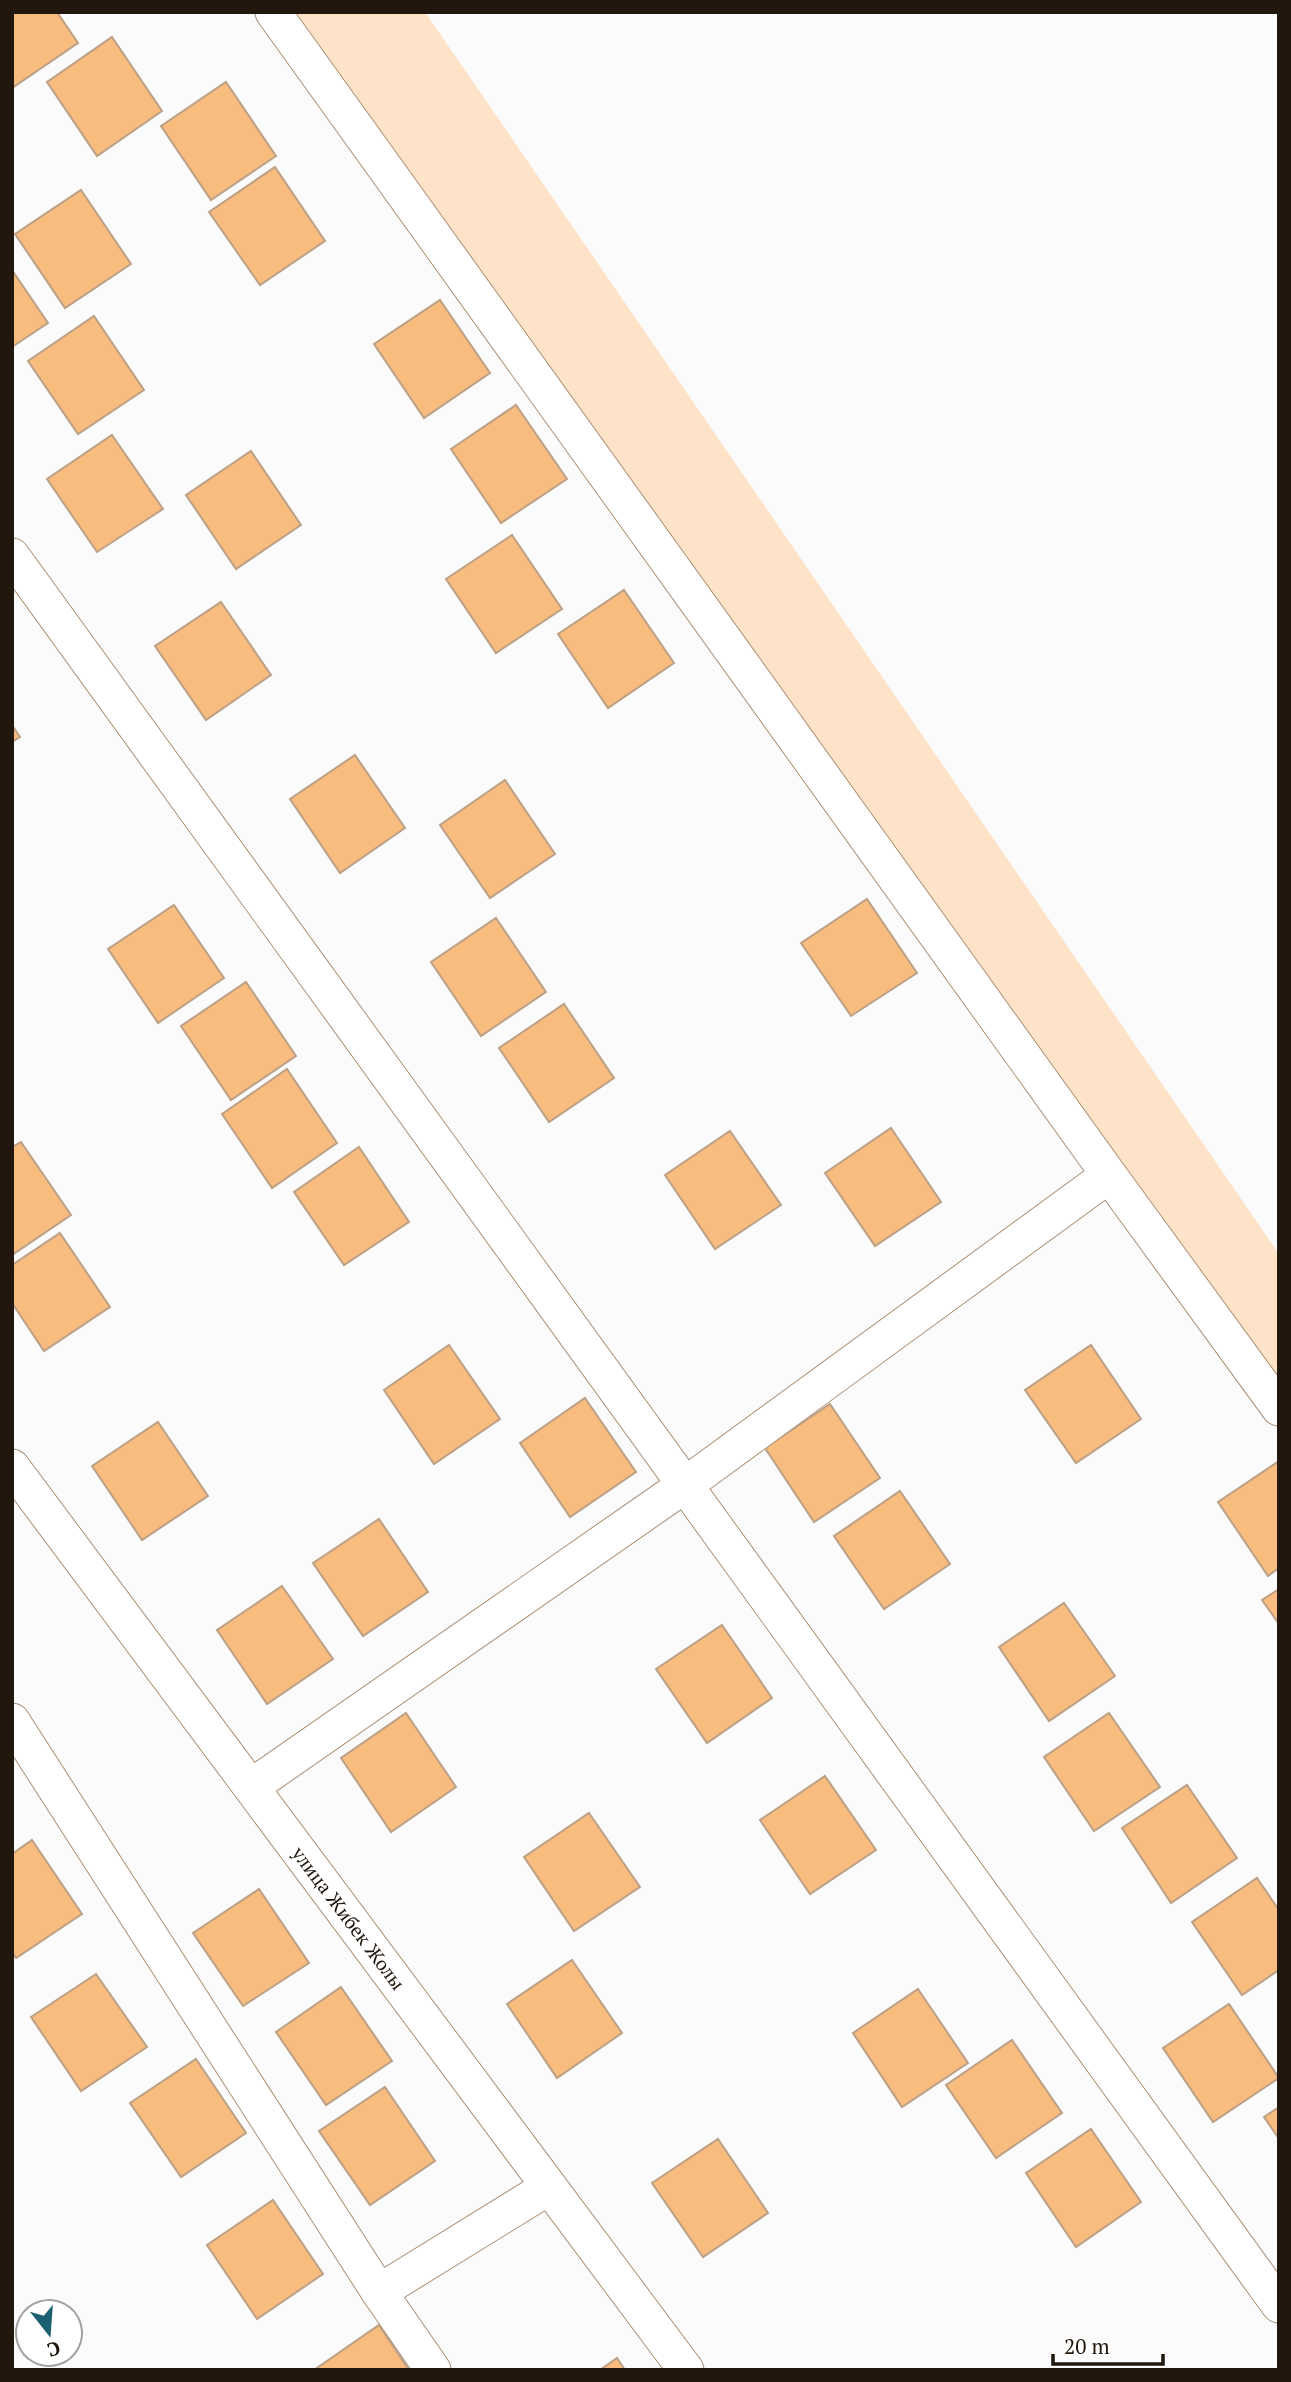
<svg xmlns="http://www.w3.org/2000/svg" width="1291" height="2382" font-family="'PT Serif',serif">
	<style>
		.green { fill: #ffe3c8 }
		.building { fill: #f8bc7f; stroke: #bca086; stroke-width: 2 }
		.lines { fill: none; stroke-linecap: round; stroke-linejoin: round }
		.street-casing { stroke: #ab9076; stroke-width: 37 }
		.street { stroke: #fff; stroke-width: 35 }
		.labels { text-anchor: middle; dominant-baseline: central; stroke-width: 5; stroke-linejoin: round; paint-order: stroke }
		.street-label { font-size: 19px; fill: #21170d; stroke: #fff }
	</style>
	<rect width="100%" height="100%" fill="#fbfbfb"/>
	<polygon class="green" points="273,12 425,12 1279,1254 1279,1401"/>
	<g class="building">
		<polygon points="12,12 57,12 78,43 12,88"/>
		<polygon points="112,37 162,111 97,156 47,82"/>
		<polygon points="226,82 276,156 211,200 161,126"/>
		<polygon points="275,167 325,241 260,285 209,212"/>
		<polygon points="81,190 131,264 65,308 15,234"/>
		<polygon points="12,270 48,323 12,347"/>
		<polygon points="440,300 490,373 424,418 374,344"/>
		<polygon points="94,316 144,390 78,434 28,361"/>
		<polygon points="516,405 567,479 501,523 451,449"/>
		<polygon points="112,435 163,509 97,552 47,479"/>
		<polygon points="251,451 301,525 236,569 186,495"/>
		<polygon points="512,535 562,609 496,653 446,579"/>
		<polygon points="624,590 674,663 608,708 558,634"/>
		<polygon points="221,602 271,675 206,720 155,646"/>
		<polygon points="12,725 20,737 12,742"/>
		<polygon points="355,755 405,828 340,873 290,799"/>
		<polygon points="505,780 555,854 490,898 440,825"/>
		<polygon points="867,899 917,973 851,1016 801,943"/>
		<polygon points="174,905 224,978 158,1023 108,949"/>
		<polygon points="496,918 546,992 481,1036 431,962"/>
		<polygon points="246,982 296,1056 231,1100 181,1026"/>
		<polygon points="564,1004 614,1078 549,1122 499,1048"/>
		<polygon points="287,1069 337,1143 272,1188 222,1114"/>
		<polygon points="891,1128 941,1202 875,1246 825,1173"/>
		<polygon points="730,1131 781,1205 715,1249 665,1175"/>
		<polygon points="21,1142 71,1215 12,1255 12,1147"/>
		<polygon points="359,1147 409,1222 344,1265 294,1192"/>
		<polygon points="60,1233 110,1307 44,1351 12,1303 12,1265"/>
		<polygon points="449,1345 500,1419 434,1464 384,1390"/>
		<polygon points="1091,1345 1141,1419 1076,1463 1025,1390"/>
		<polygon points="585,1398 636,1472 570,1517 520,1443"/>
		<polygon points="830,1404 880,1478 814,1522 765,1448"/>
		<polygon points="158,1422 208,1496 142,1540 92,1466"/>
		<polygon points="1279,1461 1279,1568 1268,1576 1218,1502"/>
		<polygon points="900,1491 950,1564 884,1609 834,1536"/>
		<polygon points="379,1519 428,1592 363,1636 313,1563"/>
		<polygon points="282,1586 333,1659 267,1704 217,1630"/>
		<polygon points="1279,1589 1279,1624 1262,1600"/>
		<polygon points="1064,1603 1115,1676 1049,1721 999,1647"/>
		<polygon points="722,1625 772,1698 707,1743 656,1669"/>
		<polygon points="406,1713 456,1787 391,1832 341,1758"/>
		<polygon points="1109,1713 1160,1787 1094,1831 1044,1757"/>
		<polygon points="825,1776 876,1850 810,1894 760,1820"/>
		<polygon points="1187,1785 1237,1858 1171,1903 1122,1828"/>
		<polygon points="589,1813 640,1887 574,1931 524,1857"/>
		<polygon points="32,1840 82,1914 16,1958 12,1952 12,1854"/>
		<polygon points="1257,1878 1279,1910 1279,1970 1242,1995 1192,1922"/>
		<polygon points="259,1889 309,1963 243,2006 193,1933"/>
		<polygon points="572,1960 622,2033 557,2078 507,2004"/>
		<polygon points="96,1974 147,2047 81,2091 31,2017"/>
		<polygon points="341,1987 392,2061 326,2105 276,2032"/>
		<polygon points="918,1989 968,2063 902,2107 853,2033"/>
		<polygon points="1229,2004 1279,2078 1213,2122 1163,2048"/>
		<polygon points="1012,2040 1062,2113 996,2158 946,2085"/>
		<polygon points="196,2059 246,2133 181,2177 130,2103"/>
		<polygon points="385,2087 435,2161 370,2205 319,2131"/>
		<polygon points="1279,2107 1279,2139 1264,2117"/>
		<polygon points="1091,2129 1141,2202 1076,2247 1026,2173"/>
		<polygon points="718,2139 768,2213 703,2257 652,2183"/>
		<polygon points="273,2200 323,2274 257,2319 207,2245"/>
		<polygon points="379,2325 409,2370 314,2370"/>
		<polygon points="617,2358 625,2370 600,2370"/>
	</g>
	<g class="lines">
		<g class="street-casing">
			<g id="street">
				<polyline points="273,12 1109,1175 1279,1408"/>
				<polyline points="12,556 1279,2305"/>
				<polyline points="12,1467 686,2370"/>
				<polyline points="12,1721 379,2292 433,2370"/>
				<polyline points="251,1787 685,1485 1109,1175"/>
				<polyline points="379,2292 549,2187"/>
			</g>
		</g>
		<use href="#street" class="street"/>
	</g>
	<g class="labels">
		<g class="street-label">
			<text transform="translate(349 1918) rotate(53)">улица Жибек Жолы</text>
		</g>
	</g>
	<rect width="1291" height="2382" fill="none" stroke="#21170d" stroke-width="28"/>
	<g transform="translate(49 2333) rotate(163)"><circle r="33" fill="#ffffff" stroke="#a6a29e" stroke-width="2"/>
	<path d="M0-5L12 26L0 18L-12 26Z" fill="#1a6071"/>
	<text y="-10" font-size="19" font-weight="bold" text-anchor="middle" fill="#21170d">С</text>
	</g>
	<path d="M1053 2354v10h110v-10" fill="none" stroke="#21170d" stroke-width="3.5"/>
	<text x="1064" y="2354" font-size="21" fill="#21170d" stroke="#ffffff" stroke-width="5" paint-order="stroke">20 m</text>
</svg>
